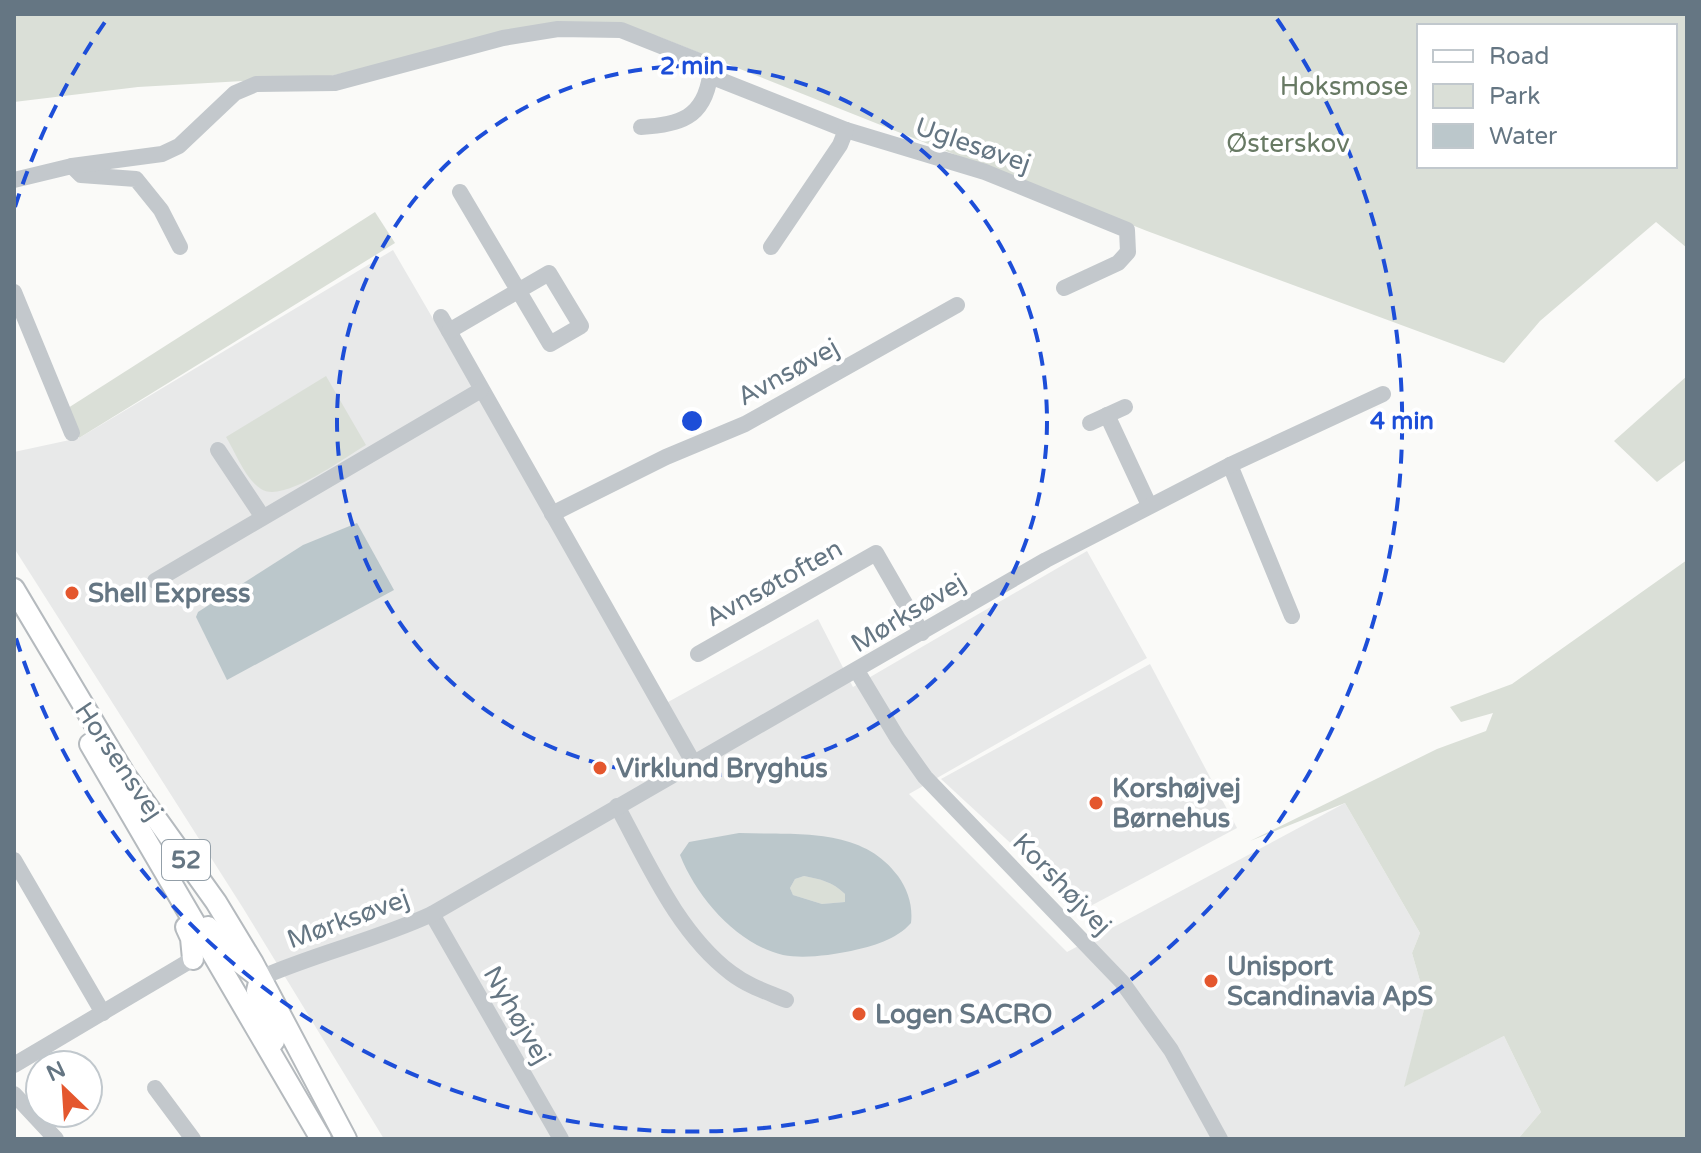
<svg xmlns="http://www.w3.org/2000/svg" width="1701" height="1153" font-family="'Varela Round',sans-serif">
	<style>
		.built { fill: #e8e9e9 }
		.green { fill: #dadfd7; fill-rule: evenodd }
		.water { fill: #bbc7cb; fill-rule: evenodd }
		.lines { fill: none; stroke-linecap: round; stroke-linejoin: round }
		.major-casing { stroke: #b5babe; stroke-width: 24 }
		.minor { stroke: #c3c8cc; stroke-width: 16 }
		.major { stroke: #fff; stroke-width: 20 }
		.ring { fill: none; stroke: #1d4ed8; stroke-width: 4; stroke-dasharray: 14 10 }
		.poi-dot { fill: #e4572e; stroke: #fff; stroke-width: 3 }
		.labels { text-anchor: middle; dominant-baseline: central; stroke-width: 8; stroke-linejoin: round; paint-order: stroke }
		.shield { fill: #fff; stroke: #939fa8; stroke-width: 2 }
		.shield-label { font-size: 24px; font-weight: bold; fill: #657683 }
		.park-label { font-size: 26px; fill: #687a64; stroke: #fff }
		.street-label { font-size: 26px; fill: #657683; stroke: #fff }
		.poi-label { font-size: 26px; font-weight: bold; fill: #657683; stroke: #fff; text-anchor: start }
		.centre { fill: #1d4ed8; stroke: #fff; stroke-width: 4 }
		.ring-label { font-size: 24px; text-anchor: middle; font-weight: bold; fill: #1d4ed8; stroke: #fff; stroke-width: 8; stroke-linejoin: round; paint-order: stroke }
	</style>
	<rect width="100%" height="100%" fill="#fafaf8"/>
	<g class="built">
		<polygon points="393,250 659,707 818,619 853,687 1087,551 1147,658 909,794 1067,952 1345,803 1420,933 1412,953 1426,1002 1405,1086 1504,1036 1541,1112 1518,1139 384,1139 243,908 14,548 14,452 79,438"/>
		<polygon points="1150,664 1237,828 1083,910 941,779"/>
	</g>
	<g class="green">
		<path d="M 14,14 L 1687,14 L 1687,248 L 1656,222 L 1540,321 L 1504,363 L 1147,231 L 657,36 L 542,24 L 331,76 L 138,87 L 14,102 ZM 1419,26 L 1675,26 L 1675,166 L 1419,166 Z"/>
		<polygon points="375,212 395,243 79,438 68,408"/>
		<path d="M 326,376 L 366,445 C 345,457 283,504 261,489 C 245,479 236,453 226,437 Z"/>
		<polygon points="1687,376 1687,459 1657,482 1614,441"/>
		<polygon points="1687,560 1687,1139 1518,1139 1541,1112 1504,1036 1404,1087 1426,1002 1412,953 1420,933 1345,803 1250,841 1437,749 1486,731 1493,713 1461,722 1450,707 1512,684"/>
		<path d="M 804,876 C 820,879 833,882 845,894 L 845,902 L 822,904 L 793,895 L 790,888 L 795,879 Z"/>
	</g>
	<g class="water">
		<polygon points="357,523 394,590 227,680 196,617 198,612 303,545"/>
		<path d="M 739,833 C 794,835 862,826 898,876 C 908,890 913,906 911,923 C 896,940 873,946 851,951 C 831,955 804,959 783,955 C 737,944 697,898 680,855 L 689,842 ZM 804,876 C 820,879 833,882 845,894 L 845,902 L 822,904 L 793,895 L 790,888 L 795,879 Z"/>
	</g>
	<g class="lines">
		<g class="major-casing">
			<g id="major">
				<polyline points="14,589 125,775 216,902 253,963 346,1139"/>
				<polyline points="90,744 321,1139"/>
				<polyline points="186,927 191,938 193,959"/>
				<polyline points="208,927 234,958 260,978 257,991 274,1041"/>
			</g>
		</g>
		<g class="minor">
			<polyline points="710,76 846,130 985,172 1127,230 1128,252 1118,263 1064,288"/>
			<polyline points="72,166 81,175 136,179 161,210 180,247"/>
			<path d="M 14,180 L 72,166 L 162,154 L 179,146 L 235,93 L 256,84 L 335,83 L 503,38 L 558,29 L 621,30 L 699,61 L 710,76 C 704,118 679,125 641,127"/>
			<polyline points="771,247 840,145 846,130"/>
			<polyline points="14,292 72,433"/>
			<polyline points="441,317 693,762"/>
			<polyline points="449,331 549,273 581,326 550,344 460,192"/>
			<polyline points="1107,415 1149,505"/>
			<polyline points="1090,423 1125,407"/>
			<polyline points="218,450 262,516"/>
			<polyline points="1230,465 1292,616"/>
			<polyline points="552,514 666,457 745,424 957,305"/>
			<polyline points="155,581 481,390"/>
			<polyline points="698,654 876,553 922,633"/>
			<polyline points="857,671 898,739 925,777 1122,982 1171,1050 1220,1139"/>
			<path d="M 617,806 C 648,863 678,933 731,973 C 748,986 767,992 786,1000"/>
			<polyline points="14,860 103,1013"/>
			<polyline points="432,914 561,1139"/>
			<path d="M 260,978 C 317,953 376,940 432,914 L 1046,560 L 1230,465 L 1383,394"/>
			<polyline points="14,1065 193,959"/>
			<polyline points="155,1088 193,1139"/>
			<polyline points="14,1094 56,1139"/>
		</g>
		<use href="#major" class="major"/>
	</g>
	<g class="ring">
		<circle cx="692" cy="421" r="355"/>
		<path d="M15 207A710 710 0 0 1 107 19M1277 19A710 710 0 1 1 15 635"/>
	</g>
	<g class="poi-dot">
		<circle cx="72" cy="593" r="8"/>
		<circle cx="600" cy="768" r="8"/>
		<circle cx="1096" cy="803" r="8"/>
		<circle cx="1211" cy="981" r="8"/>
		<circle cx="859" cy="1014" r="8"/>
	</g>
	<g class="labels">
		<rect class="shield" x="162" y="840" width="48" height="40" rx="6"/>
		<g class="shield-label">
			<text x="186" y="860">52</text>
		</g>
		<g class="park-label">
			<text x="1344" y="86">Hoksmose</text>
			<text x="1288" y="143">Østerskov</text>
		</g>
		<g class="street-label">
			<text transform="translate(973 145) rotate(19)">Uglesøvej</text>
			<text transform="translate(788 372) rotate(-29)">Avnsøvej</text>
			<text transform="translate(774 583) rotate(-29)">Avnsøtoften</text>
			<text transform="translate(908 613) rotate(-31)">Mørksøvej</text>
			<text transform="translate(119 761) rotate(56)">Horsensvej</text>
			<text transform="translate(1062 884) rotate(46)">Korshøjvej</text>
			<text transform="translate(348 919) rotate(-20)">Mørksøvej</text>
			<text transform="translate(517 1015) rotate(60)">Nyhøjvej</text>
		</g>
		<g class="poi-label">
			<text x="88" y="593">Shell Express</text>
			<text x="616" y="768">Virklund Bryghus</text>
			<text x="1112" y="788">Korshøjvej<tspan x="1112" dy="30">Børnehus</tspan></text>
			<text x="1227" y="966">Unisport<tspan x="1227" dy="30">Scandinavia ApS</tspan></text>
			<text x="875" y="1014">Logen SACRO</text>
		</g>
	</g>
	<circle cx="692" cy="421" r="12" class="centre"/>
	<g class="ring-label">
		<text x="692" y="74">2 min</text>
		<text x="1402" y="429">4 min</text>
	</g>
	<rect width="1701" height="1153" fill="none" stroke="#657683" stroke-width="32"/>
	<rect x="1417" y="24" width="260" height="144" fill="#ffffff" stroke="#c1c8cd" stroke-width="2"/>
	<rect x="1433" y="50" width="40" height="12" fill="#ffffff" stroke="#c1c8cd" stroke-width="2"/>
	<text x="1489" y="64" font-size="24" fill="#657683">Road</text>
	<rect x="1433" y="84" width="40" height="24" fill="#dadfd7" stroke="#c1c8cd" stroke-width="2"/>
	<text x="1489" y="104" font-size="24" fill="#657683">Park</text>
	<rect x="1433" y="124" width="40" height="24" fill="#bbc7cb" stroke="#c1c8cd" stroke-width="2"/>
	<text x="1489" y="144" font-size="24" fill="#657683">Water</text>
	<g transform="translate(64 1089) rotate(335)"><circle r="38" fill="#ffffff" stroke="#c1c8cd" stroke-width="2"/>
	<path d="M0-6L14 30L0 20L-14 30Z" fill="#e4572e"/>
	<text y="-12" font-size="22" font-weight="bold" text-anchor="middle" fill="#657683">N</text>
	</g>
</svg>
